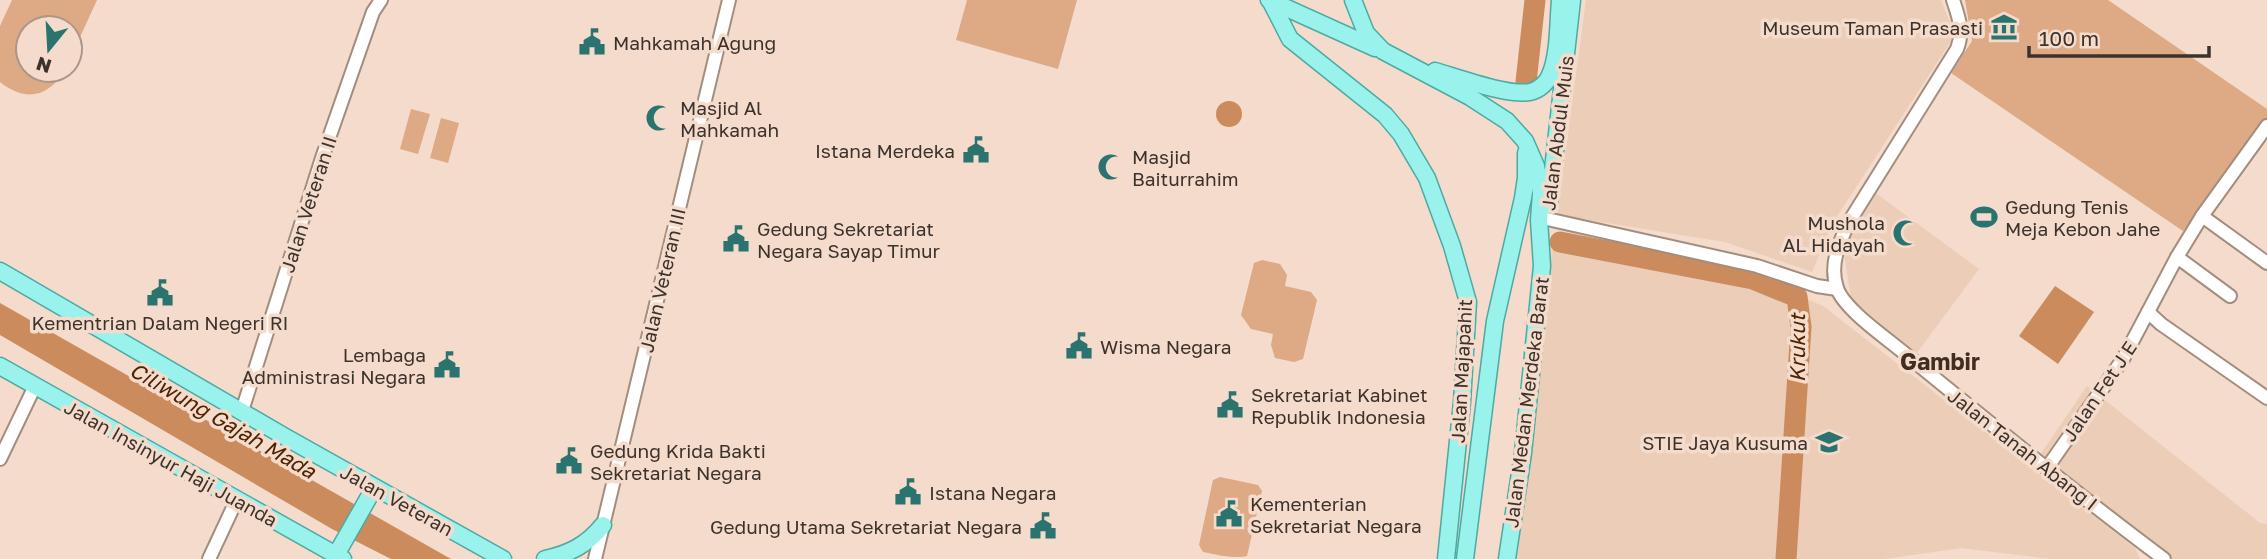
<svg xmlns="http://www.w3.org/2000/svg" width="2267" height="559" font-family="'Golos Text',sans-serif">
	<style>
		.built { fill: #ebcdb8 }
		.green { fill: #dea985 }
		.water { fill: #cc8b5c }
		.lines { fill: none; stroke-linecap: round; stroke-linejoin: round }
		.river { stroke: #cc8b5c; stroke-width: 21 }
		.minor-casing { stroke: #a38d7d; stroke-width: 16 }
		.major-casing { stroke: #4daaa2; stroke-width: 19 }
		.minor { stroke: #fff; stroke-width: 12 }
		.major { stroke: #9af2ed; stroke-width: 16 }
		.labels { text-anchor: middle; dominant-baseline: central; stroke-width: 7; stroke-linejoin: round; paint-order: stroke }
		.poi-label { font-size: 19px; fill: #3c322c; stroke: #f4dbcb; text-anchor: start }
		.street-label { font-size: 19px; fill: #3c322c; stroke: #f4dbcb }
		.water-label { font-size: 21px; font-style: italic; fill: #4e2400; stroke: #f4dbcb }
		.quarter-label { font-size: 23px; font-weight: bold; fill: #412e21; stroke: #f4dbcb }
	</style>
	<rect width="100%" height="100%" fill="#f4dbcb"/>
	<g class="built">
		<polygon points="1586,0 1941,0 1955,35 1834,221 1812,272 1725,242 1557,215"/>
		<polygon points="1870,189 1979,269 1916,354 1851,298 1842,241"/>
		<polygon points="1552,250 1791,292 1823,306 2135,548 2140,559 2051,559 1961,548 1884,559 1517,559"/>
		<polygon points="2087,386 2260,523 2267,524 2267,559 2168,559 2040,455"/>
	</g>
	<g class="green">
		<path d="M 12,0 L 97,0 L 70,59 L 70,28 L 28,28 L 28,70 L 65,70 C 48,98 25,102 0,82 L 0,26 Z"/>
		<polygon points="967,0 1077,0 1058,69 956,40"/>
		<polygon points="1965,0 2108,0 2267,109 2267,118 2183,231 1951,73 1972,41"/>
		<polygon points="411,109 430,114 418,154 400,149"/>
		<polygon points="441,118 459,123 448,163 430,158"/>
		<polygon points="1262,260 1280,264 1287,275 1285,286 1311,292 1317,300 1303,359 1294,362 1275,358 1271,345 1273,334 1251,329 1241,315 1254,263"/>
		<path d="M 1220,477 L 1258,485 L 1262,491 L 1247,556 C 1235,559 1217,555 1203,552 L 1199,545 L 1213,480 Z"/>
	</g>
	<g class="water">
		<circle cx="1229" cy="114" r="13"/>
		<polygon points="2055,286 2094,312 2058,364 2019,336"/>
		<polygon points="0,303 451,559 391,559 332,529 0,335"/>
	</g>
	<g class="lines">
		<g class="river">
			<polyline points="1526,82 1535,0"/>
			<polyline points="1560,242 1753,279 1797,297 1801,327 1786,559"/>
		</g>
		<g class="minor-casing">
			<g id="minor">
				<path d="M 1953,0 C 1959,18 1964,31 1957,49 L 1849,222 C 1839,243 1829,265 1837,288 C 1844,310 1891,341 1909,357 C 1993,426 2077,494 2164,559"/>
				<polyline points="2202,216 2267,263"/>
				<polyline points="1547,219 1757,266 1817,286 1837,289"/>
				<polyline points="2177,257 2230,296"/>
				<polyline points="2148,312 2161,324 2267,398"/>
				<polyline points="242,411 322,158 373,12 381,0"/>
				<polyline points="0,459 35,386"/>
				<polyline points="2047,468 2123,359 2177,257 2202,216 2267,126"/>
				<polyline points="209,559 237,499"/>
				<polyline points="595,559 729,0"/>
			</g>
		</g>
		<g class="major-casing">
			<g id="major">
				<polyline points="1269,0 1375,48"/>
				<polyline points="1270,0 1290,39 1385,115 1401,134 1427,178 1452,246 1468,302 1462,402 1446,559"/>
				<polyline points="1353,0 1366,33 1383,51 1470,97 1507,121 1525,141 1536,166 1541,193 1539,220 1542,266 1523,453 1507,559"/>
				<path d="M 1435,71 C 1459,78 1508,96 1530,92 C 1539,90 1547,83 1550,75 C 1559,55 1558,22 1560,0"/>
				<polyline points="1549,205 1572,0"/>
				<polyline points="0,271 287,438 503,559"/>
				<polyline points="0,366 343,559"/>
				<polyline points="336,555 374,488"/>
				<path d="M 545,559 C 569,554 587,545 603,525"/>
				<polyline points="1465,559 1495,321 1523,198 1526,178 1526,153"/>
			</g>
		</g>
		<use href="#minor" class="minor"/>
		<use href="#major" class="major"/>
	</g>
	<defs>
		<g id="museum-bare" transform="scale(2.1)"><path d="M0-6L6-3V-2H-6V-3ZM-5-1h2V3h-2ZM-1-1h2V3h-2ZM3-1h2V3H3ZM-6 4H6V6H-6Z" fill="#2a736e" stroke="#f4dbcb" stroke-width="2.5" paint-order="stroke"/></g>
		<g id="civic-bare" transform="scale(2.1)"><path d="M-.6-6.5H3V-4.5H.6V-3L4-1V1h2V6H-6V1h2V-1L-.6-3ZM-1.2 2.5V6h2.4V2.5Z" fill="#2a736e" stroke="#f4dbcb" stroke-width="2.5" paint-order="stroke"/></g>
		<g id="mosque-bare" transform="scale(2.1)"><path d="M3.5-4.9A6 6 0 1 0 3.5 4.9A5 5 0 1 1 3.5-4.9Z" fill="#2a736e" stroke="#f4dbcb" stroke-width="2.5" paint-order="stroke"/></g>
		<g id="stadium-bare" transform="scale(2.1)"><path d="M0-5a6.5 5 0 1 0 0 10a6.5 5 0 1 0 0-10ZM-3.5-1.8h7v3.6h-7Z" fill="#2a736e" stroke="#f4dbcb" stroke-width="2.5" paint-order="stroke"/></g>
		<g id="university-bare" transform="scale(2.1)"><path d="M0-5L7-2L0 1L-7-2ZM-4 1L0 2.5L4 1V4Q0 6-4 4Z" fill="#2a736e" stroke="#f4dbcb" stroke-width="2.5" paint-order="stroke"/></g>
	</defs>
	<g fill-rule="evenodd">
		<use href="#museum-bare" x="2004" y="27"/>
		<use href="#civic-bare" x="592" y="42"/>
		<use href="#mosque-bare" x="659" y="118"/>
		<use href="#civic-bare" x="976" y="150"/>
		<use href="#mosque-bare" x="1111" y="167"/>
		<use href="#stadium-bare" x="1984" y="217"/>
		<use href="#mosque-bare" x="1906" y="233"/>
		<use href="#civic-bare" x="736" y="239"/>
		<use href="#civic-bare" x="160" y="293"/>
		<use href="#civic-bare" x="1079" y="346"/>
		<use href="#civic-bare" x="447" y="365"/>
		<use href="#civic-bare" x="1230" y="405"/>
		<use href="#university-bare" x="1829" y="442"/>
		<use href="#civic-bare" x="569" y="461"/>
		<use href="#civic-bare" x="908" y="492"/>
		<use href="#civic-bare" x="1229" y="514"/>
		<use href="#civic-bare" x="1043" y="526"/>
	</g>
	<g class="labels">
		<g class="poi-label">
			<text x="1983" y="27" text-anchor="end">Museum Taman Prasasti</text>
			<text x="613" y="42">Mahkamah Agung</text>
			<text x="680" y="107">Masjid Al<tspan x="680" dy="22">Mahkamah</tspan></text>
			<text x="955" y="150" text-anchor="end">Istana Merdeka</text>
			<text x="1132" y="156">Masjid<tspan x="1132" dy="22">Baiturrahim</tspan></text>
			<text x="2005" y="206">Gedung Tenis<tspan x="2005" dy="22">Meja Kebon Jahe</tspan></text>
			<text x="1885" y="222" text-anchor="end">Mushola<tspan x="1885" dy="22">AL Hidayah</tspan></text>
			<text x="757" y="228">Gedung Sekretariat<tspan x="757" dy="22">Negara Sayap Timur</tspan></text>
			<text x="160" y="322" text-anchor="middle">Kementrian Dalam Negeri RI</text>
			<text x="1100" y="346">Wisma Negara</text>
			<text x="426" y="354" text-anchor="end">Lembaga<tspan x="426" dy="22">Administrasi Negara</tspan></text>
			<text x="1251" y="394">Sekretariat Kabinet<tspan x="1251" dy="22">Republik Indonesia</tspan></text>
			<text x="1808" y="442" text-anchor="end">STIE Jaya Kusuma</text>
			<text x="590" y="450">Gedung Krida Bakti<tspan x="590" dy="22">Sekretariat Negara</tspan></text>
			<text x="929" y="492">Istana Negara</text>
			<text x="1250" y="503">Kementerian<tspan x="1250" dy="22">Sekretariat Negara</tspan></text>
			<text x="1022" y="526" text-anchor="end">Gedung Utama Sekretariat Negara</text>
		</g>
		<g class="street-label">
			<text transform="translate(1557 133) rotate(-83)">Jalan Abdul Muis</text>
			<text transform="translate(308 204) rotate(-72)">Jalan Veteran II</text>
			<text transform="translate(662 280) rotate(-77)">Jalan Veteran III</text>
			<text transform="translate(1461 371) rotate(-87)">Jalan Majapahit</text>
			<text transform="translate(2099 391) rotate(-56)">Jalan Fet J E</text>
			<text transform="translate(1526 402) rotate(-83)">Jalan Medan Merdeka Barat</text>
			<text transform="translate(2023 449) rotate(38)">Jalan Tanah Abang I</text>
			<text transform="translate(171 463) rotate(29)">Jalan Insinyur Haji Juanda</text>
			<text transform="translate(397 500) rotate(29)">Jalan Veteran</text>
		</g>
		<g class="water-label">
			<text transform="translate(1797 348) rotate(-90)">Krukut</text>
			<text transform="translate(223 420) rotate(30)">Ciliwung Gajah Mada</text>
		</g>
		<g class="quarter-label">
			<text x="1940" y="361">Gambir</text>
		</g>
	</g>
	<g transform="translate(49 49) rotate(198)"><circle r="33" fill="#f4dbcb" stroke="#aa978b" stroke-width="2"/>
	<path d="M0-5L12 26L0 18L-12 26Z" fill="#2a736e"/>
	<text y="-10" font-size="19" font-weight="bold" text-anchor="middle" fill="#3c322c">N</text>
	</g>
	<path d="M2029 46v10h180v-10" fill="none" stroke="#3c322c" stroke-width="3.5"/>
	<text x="2039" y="46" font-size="21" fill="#3c322c" stroke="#f4dbcb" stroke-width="5" paint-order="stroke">100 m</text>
</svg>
